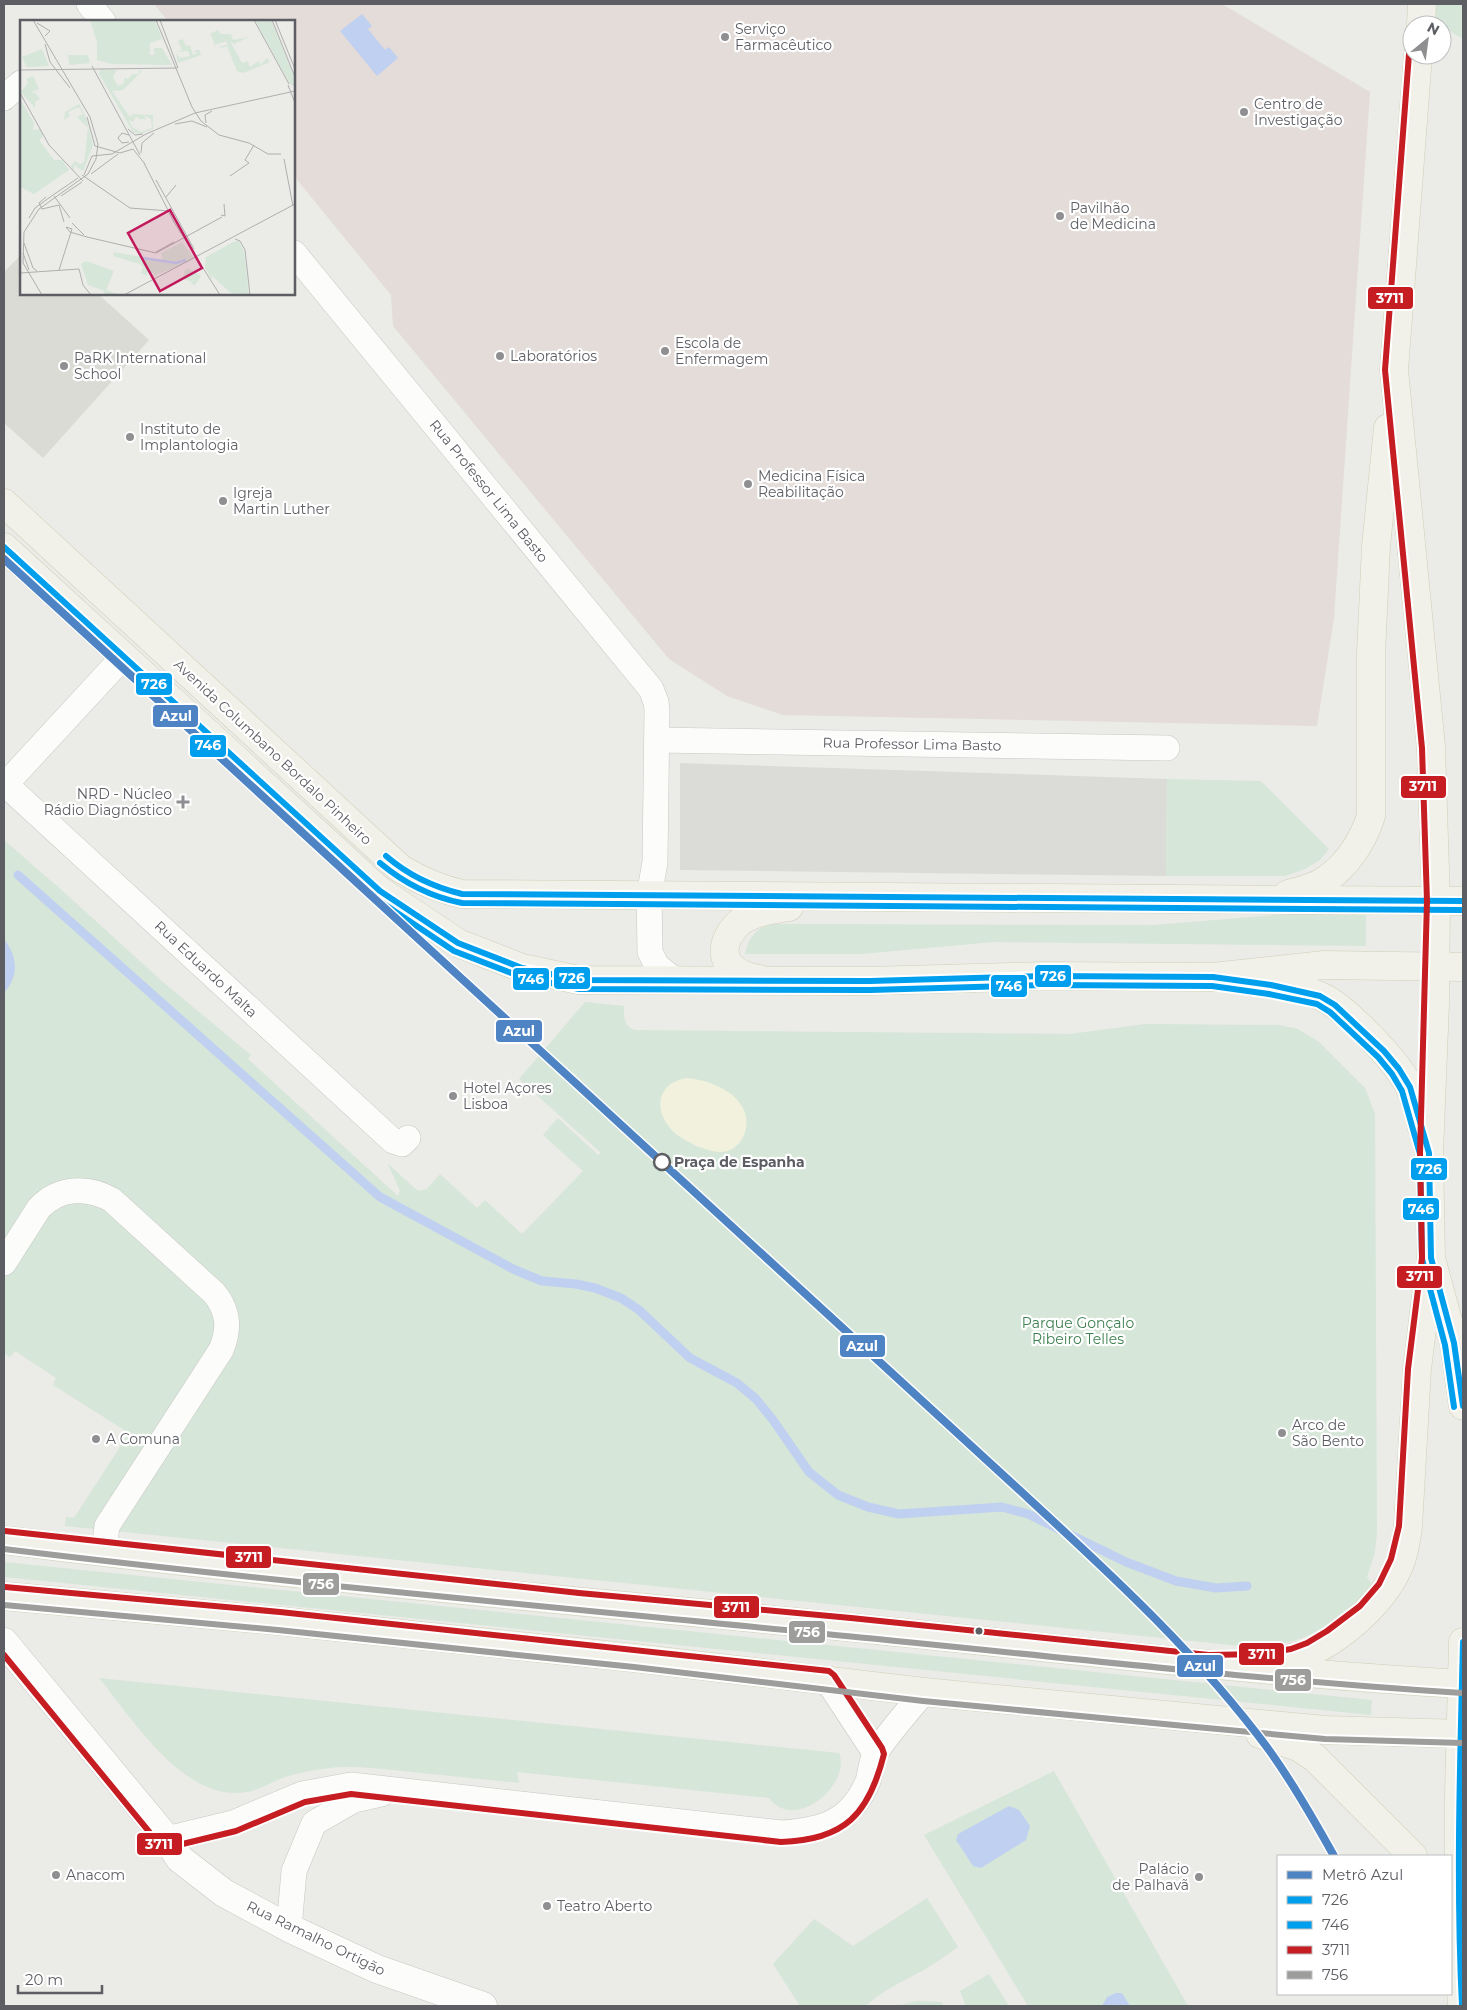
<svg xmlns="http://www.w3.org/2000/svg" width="1467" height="2010" font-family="Montserrat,sans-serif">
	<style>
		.industrial { fill: #dbdbd7 }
		.education { fill: #dbdbd5 }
		.medical { fill: #e3dcd8 }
		.green { fill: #d6e6d8 }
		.sand { fill: #f1f1de }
		.water { fill: #c0d0f1 }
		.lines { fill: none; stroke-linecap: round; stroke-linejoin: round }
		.stream { stroke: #c0d0f1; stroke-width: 9 }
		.minor-casing { stroke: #c7c7c7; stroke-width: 26 }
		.tertiary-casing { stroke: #c7c7c7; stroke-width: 29 }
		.primary-casing { stroke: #d0cfb8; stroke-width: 29 }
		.minor { stroke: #fcfcfb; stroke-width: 25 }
		.tertiary { stroke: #fcfcfb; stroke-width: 28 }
		.primary { stroke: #f1f1e9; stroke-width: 28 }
		.bus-1-casing { stroke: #fff; stroke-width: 10 }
		.bus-2-casing { stroke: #fff; stroke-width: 10 }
		.bus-3-casing { stroke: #fff; stroke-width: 10 }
		.bus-4-casing { stroke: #fff; stroke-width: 10 }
		.bus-1 { stroke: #009fee; stroke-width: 6 }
		.bus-2 { stroke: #009fee; stroke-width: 6 }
		.bus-3 { stroke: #c61d23; stroke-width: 6 }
		.bus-4 { stroke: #9d9d9c; stroke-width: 6 }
		.metro-1-casing { stroke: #fff; stroke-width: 11 }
		.metro-1 { stroke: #4e84c4; stroke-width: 8 }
		.poi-dot { fill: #8f8f92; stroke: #fff; stroke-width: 2 }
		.stop-dot { fill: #fff; stroke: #5d5e64; stroke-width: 2.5 }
		.bus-dot { fill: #5d5e64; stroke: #fff; stroke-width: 2 }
		.labels { text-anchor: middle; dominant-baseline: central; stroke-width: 4.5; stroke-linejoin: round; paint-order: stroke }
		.poi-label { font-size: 14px; fill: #5d5e64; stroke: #fff; text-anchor: start }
		.street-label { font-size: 14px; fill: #5d5e64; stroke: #fff }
		.stop-label { font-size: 14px; font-weight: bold; fill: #5d5e64; stroke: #fff; text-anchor: start }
		.park-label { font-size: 14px; fill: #3f8051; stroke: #fff }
		.inset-river { fill: none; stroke: #c0d0f1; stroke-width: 2.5 }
		.inset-road { fill: none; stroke: #aeafaf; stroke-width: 1 }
		.view { fill: #c2185b; fill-opacity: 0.15; stroke: #c2185b; stroke-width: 2.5 }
		.inset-edge { fill: none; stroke: #5d5e64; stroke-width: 2.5 }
		.line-badge { stroke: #fff; stroke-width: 2 }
		.badge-label { font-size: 14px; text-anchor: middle; font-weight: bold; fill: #fff }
	</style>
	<rect width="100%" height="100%" fill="#ebebe7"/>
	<polygon class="industrial" points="680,763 1167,779 1166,876 680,870"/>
	<polygon class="education" points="21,255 21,294 98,294 149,340 43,458 4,423 4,272"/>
	<polygon class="medical" points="154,4 1222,4 1370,92 1334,618 1317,726 783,715 727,696 669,659 393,326 391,295 294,176 294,21 168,21"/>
	<g class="green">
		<polygon points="1406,4 1463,4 1463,39"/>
		<polygon points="1167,779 1261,781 1329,849 1320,860 1305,869 1285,876 1166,876"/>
		<path d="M 4,840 L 66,894 L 164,983 L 251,1055 L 248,1059 L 398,1196 L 400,1191 L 388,1164 L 418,1191 L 427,1189 L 440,1174 L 477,1208 L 485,1200 L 522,1234 L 583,1171 L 543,1135 L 558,1118 L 598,1155 L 601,1153 L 519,1079 L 585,1002 L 624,1006 C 624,1016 623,1026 635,1030 L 1070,1034 L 1145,1024 L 1280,1025 L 1298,1029 L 1319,1042 L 1365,1088 L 1375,1114 L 1377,1533 L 1375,1552 L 1367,1577 L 1374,1587 C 1338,1625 1303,1646 1250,1647 L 65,1526 L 66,1517 L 74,1518 L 129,1433 L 53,1385 L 56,1378 L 15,1351 L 10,1357 L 4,1353 Z"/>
		<path d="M 1288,914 L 1366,915 L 1366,946 L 994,942 L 861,954 L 745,954 C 749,937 757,926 774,924 L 1154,925 Z"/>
		<polygon points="4,1562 1372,1700 1371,1715 4,1577"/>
		<path d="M 99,1678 L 839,1753 C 852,1784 795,1833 769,1798 L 517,1772 L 519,1783 C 480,1779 441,1775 402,1771 C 381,1769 359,1766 338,1767 C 319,1769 300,1772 282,1778 C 271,1783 260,1789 247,1792 C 184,1803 133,1719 99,1678 Z"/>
		<polygon points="1054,1771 1188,2006 1028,2006 924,1835"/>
		<path d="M 927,1898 L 958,1947 C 945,1956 932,1966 918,1973 C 900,1983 881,1991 866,2006 L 800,2006 L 773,1964 L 814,1919 L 853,1946 Z"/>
		<polygon points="989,1974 1009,2006 966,2006 960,1991"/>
		<polygon points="916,2001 942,2002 943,2006 898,2006"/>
	</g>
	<path class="sand" d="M 687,1078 C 707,1080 733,1089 743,1108 C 753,1126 741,1154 718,1152 C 703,1150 688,1143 676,1134 C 653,1114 654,1083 687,1078 Z"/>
	<g class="water">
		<polygon points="362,14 372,26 368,29 385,50 389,47 398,58 377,76 340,31"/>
		<path d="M 4,939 C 17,956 20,975 4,993 Z"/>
		<polygon points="1009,1806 1019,1810 1030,1826 1026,1840 981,1868 973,1866 956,1840 958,1834"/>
		<polygon points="1116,1993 1122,1993 1130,2006 1102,2006 1107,1997"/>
	</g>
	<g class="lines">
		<polyline class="stream" points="18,875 380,1197 513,1269 542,1281 576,1284 595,1288 621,1298 639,1310 690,1358 737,1383 756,1399 773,1420 809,1472 838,1495 868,1507 899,1514 1002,1507 1028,1514 1126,1562 1176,1581 1216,1588 1247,1586"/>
		<g class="minor-casing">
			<g id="minor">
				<polyline points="89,4 103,21"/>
				<polyline points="4,98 21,83"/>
				<polyline points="294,253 651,689 656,702 657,710 655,862 649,896 650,952 657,966 671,977 681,981"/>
				<polyline points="657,740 1167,748"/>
				<polyline points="4,783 393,1141 402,1144 408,1138"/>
				<polyline points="4,786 124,656"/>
				<path d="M 4,1263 L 39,1208 C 59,1187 88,1186 112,1200 L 214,1293 C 229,1311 230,1329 221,1350 L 107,1526 L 104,1552"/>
				<polyline points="827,1680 875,1753"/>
				<path d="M 167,1839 L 233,1823 L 302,1794 L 351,1785 L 782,1833 C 823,1830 851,1822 868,1781 C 871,1772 871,1760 876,1752 C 890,1731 908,1711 924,1692"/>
				<polyline points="289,1928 294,1871 314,1823 354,1800 381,1794"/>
			</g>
		</g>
		<g class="tertiary-casing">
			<polyline id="tertiary" points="4,1642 167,1839 180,1859 224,1893 289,1928 377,1969 483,2006"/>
		</g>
		<g class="primary-casing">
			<g id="primary">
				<polyline points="1421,25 1422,4"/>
				<polyline points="1418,55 1394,370 1431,747 1436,901 1435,1003 1429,1153 1431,1258 1454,1343 1463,1406"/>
				<path d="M 4,503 L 401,869 C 421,881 439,889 462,894 L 1463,901"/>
				<polyline points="4,547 380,891 458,943 522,968 579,980 870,981 1045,976 1213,977 1324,965 1463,967"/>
				<path d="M 1288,894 C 1300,891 1314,888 1324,881 C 1347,866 1363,841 1371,816 L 1371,654 L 1376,546 L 1388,428"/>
				<path d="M 759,979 C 737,975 716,963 728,937 C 731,932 735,926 740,922 C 753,912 773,909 789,907"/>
				<path d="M 1252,982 C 1274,985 1299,987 1320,996 C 1343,1005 1400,1064 1410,1088 C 1416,1101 1419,1115 1422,1128"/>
				<path d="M 4,1540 C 284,1575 566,1600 847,1627 C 1052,1647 1257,1673 1463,1684"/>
				<polyline points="4,1596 279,1621 635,1658 924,1692 1186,1717 1326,1730 1463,1734"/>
				<path d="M 1268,1661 C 1277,1660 1286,1660 1295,1657 C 1334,1647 1382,1604 1398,1568 C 1404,1555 1406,1541 1408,1527 L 1417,1369 L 1429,1273"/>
				<polyline points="1260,1734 1298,1747 1315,1758 1413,1856"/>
				<polyline points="1462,2006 1459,1948 1459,1795 1463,1642"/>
			</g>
		</g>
		<use href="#minor" class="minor"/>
		<use href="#tertiary" class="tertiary"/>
		<use href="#primary" class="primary"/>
		<g class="bus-1-casing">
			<g id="bus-1">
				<polyline points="4,547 380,891 458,943 522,968 579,980 870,981 1045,976 1213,977 1271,985 1320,996 1335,1005 1384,1051 1399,1069 1410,1087 1429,1153 1431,1258 1454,1343 1463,1406"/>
				<path d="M 386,856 C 409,876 433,887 462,894 L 1463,901"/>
				<path d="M 1462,2006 C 1456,1885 1460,1763 1463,1642"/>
			</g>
		</g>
		<g class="bus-2-casing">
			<g id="bus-2">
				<polyline points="4,559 375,898 454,951 519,976 579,989 870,990 1045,985 1212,986 1269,994 1317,1004 1330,1012 1378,1057 1392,1074 1402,1091 1420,1154 1422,1259 1445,1345 1454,1407"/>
				<path d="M 380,863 C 404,883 431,897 462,903 L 1463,910"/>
			</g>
		</g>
		<g class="bus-3-casing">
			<g id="bus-3">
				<polyline points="5,1531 579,1593 851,1618 1209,1655 1261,1654 1291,1649 1307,1643 1327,1631 1360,1606 1379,1584 1391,1559 1399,1526 1408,1369 1422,1258 1420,1153 1427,901 1422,748 1385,370 1409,54"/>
				<path d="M 4,1655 L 160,1845 L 166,1848 L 236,1831 L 305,1802 L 351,1794 L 781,1842 C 845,1840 869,1814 884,1754 L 882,1748 L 834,1675 L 829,1671 L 280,1612 L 5,1587"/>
			</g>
		</g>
		<g class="bus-4-casing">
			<g id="bus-4">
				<path d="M 4,1549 C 284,1583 565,1608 846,1636 C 1052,1656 1256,1680 1462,1693"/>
				<polyline points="4,1605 278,1630 634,1667 923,1701 1185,1726 1325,1739 1463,1743"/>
			</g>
		</g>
		<use href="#bus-1" class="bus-1"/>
		<use href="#bus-2" class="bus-2"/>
		<use href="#bus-3" class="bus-3"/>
		<use href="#bus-4" class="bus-4"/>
		<g class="metro-1-casing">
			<path id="metro-1" d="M 4,559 L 1015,1486 C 1105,1569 1196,1651 1269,1750 C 1293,1783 1314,1820 1334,1856"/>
		</g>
		<use href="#metro-1" class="metro-1"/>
	</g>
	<g class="poi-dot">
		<circle cx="725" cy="37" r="5"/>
		<circle cx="1244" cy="112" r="5"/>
		<circle cx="1060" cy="216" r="5"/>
		<circle cx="665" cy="351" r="5"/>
		<circle cx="500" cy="356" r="5"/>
		<circle cx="64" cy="366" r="5"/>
		<circle cx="130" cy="437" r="5"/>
		<circle cx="748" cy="484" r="5"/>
		<circle cx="223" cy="501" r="5"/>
		<path d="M180.5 794.5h5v5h5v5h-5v5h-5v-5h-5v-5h5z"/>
		<circle cx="453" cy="1096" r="5"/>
		<circle cx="1282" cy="1433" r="5"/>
		<circle cx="96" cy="1439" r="5"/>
		<circle cx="56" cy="1875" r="5"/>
		<circle cx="1199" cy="1877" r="5"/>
		<circle cx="547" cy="1906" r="5"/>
	</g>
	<circle class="stop-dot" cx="662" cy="1162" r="8"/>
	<circle class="bus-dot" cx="979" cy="1631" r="4.5"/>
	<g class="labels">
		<g class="poi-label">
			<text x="735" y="29">Serviço<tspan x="735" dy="16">Farmacêutico</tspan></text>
			<text x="1254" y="104">Centro de<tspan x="1254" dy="16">Investigação</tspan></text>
			<text x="1070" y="208">Pavilhão<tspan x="1070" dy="16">de Medicina</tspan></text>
			<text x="675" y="343">Escola de<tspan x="675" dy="16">Enfermagem</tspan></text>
			<text x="510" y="356">Laboratórios</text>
			<text x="74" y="358">PaRK International<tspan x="74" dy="16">School</tspan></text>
			<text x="140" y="429">Instituto de<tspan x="140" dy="16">Implantologia</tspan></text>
			<text x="758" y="476">Medicina Física<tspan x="758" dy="16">Reabilitação</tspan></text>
			<text x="233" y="493">Igreja<tspan x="233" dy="16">Martin Luther</tspan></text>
			<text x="172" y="794" text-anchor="end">NRD - Núcleo<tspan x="172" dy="16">Rádio Diagnóstico</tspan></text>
			<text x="463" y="1088">Hotel Açores<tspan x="463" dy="16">Lisboa</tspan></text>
			<text x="1292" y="1425">Arco de<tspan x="1292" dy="16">São Bento</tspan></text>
			<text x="106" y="1439">A Comuna</text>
			<text x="1189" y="1869" text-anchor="end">Palácio<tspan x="1189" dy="16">de Palhavã</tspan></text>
			<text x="66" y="1875">Anacom</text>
			<text x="557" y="1906">Teatro Aberto</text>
		</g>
		<g class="street-label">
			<text transform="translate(489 491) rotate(51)">Rua Professor Lima Basto</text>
			<text transform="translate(912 744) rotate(1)">Rua Professor Lima Basto</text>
			<text transform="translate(273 752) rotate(43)">Avenida Columbano Bordalo Pinheiro</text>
			<text transform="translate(206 969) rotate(43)">Rua Eduardo Malta</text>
			<text transform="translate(316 1938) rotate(26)">Rua Ramalho Ortigão</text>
		</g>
		<g class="stop-label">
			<text x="674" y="1162">Praça de Espanha</text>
		</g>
		<g class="park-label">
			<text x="1078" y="1323">Parque Gonçalo<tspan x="1078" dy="16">Ribeiro Telles</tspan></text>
		</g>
	</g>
	<g transform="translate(20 20)">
		<rect width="275" height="275" fill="#ebebe7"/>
		<path d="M 70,0 L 135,0 L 142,19 L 130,23 L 130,35 L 134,35 L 134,28 L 142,28 L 152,45 L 92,44 L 77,40 L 77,22 ZM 235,0 L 251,0 L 275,59 L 275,67 L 270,64 ZM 198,10 L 200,14 L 211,14 L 213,20 L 229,17 L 214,24 L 210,21 L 222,43 L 228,41 L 230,47 L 239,41 L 240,45 L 247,38 L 250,42 L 223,53 L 217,51 L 207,26 L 202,28 L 201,27 L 192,30 L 202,26 L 208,25 L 206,21 L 192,26 L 195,24 L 190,14 ZM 163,19 L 166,26 L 170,25 L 173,35 L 178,32 L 173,32 L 179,29 L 181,35 L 158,43 L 156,33 L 160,38 L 170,36 L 168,31 L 157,32 L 162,30 L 158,21 ZM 22,29 L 29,46 L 7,47 L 2,37 ZM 48,35 L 68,35 L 70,43 L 49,45 ZM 80,49 L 97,50 L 93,57 L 98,66 L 104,63 L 104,58 L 108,59 L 112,54 L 119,54 L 119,50 L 122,51 L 103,70 L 92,71 L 110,97 L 113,94 L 133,95 L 133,109 L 120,114 L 113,112 L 79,54 ZM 124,95 L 131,99 L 132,108 L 121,112 L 112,107 L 109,100 L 113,102 L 116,96 L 119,99 L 126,99 ZM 13,56 L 19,69 L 12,72 L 10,68 L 12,73 L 20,71 L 15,73 L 20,79 L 15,82 L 15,88 L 1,72 L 8,63 L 6,59 ZM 0,79 L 14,103 L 13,110 L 21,109 L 23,117 L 19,120 L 34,140 L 42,140 L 49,150 L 14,174 L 0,167 ZM 59,84 L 66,98 L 73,125 L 63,151 L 54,145 L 54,151 L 51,146 L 55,141 L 60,144 L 64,142 L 68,108 L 57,97 L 63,94 L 59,87 L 48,92 L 50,96 L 44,100 L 45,92 ZM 215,221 L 219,221 L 224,232 L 229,275 L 211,273 L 192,256 L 192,260 L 185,248 L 186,237 ZM 162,222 L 173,237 L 170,241 L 134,256 L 134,253 L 127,252 L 127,256 L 121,253 L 123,247 L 120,244 L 93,236 L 94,232 L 143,241 L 141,233 ZM 66,241 L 94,251 L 86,270 L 100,275 L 82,275 L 85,271 L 68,265 L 61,244 ZM 167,248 L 181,256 L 175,265 L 171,264 L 174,257 L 171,262 L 162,258 L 165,253 L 168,256 L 164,252 Z" fill="#d6e6d8" fill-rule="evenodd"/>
		<path class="inset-river" d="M 123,238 L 156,243 L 166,240"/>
		<path class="inset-road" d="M 13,0 L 70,97 L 78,124 L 76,139 L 68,154 L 19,189 L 4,212 L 3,243 L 22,275M 136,0 L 172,87 L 181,101 L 199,115 L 229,123 L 248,134 L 261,134M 140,0 L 158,48M 234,0 L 269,64M 252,0 L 275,57M 255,0 L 275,49M 17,3 L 30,11 L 25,16M 25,24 L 30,42 L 50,68M 72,46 L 120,135M 0,50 L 157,48M 268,65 L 275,83M 0,73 L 29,125 L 63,161M 175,93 L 275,71M 67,97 L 75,126 L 100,133 L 113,129 L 125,144M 186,103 L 185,95 L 192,91M 155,104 L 172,101 L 187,107M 108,109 L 115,115 L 123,114M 109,122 L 102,123 L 98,118 L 102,113 L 109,115M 121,133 L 122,123 L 134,113M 264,139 L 273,186M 124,143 L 154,202 L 200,275M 229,143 L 225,140 L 234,125M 71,154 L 98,134M 62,155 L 110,188 L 149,191M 64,155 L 72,136 L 92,134 L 126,114 L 175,93M 210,156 L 229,143M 136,160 L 174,229M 33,175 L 58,158M 34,176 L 50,198M 41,176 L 62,162M 26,177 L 19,183 L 22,189 L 39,185M 146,177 L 156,165M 39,185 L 44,202M 201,195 L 205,196 L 204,184M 9,198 L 15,188 L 33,175M 52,203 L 64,215M 46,207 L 50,212 L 67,217 L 136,233 L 202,197M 215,219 L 220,221 L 225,230 L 230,275M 4,223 L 13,248 L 17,251M 136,232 L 154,222M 3,233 L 9,250M 39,250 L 52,209 L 46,207M 0,253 L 59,249 L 63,265 L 71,275M 104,275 L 275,184"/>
		<path class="view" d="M 150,190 L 182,248 L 140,271 L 108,213 Z"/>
		<rect width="275" height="275" class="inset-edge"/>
	</g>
	<g class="line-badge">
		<rect x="1367" y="286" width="47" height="24" rx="5" fill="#c61d23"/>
		<rect x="135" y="672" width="38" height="24" rx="5" fill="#009fee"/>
		<rect x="152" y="704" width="47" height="24" rx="5" fill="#4e84c4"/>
		<rect x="189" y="734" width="38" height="24" rx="5" fill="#009fee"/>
		<rect x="1400" y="775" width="47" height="24" rx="5" fill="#c61d23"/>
		<rect x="1034" y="964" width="38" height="24" rx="5" fill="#009fee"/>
		<rect x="553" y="966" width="38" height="24" rx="5" fill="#009fee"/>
		<rect x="512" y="967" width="38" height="24" rx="5" fill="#009fee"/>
		<rect x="990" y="974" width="38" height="24" rx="5" fill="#009fee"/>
		<rect x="495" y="1019" width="48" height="24" rx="5" fill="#4e84c4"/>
		<rect x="1410" y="1157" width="38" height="24" rx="5" fill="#009fee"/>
		<rect x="1402" y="1197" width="38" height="24" rx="5" fill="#009fee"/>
		<rect x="1396" y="1265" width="47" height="24" rx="5" fill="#c61d23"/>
		<rect x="839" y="1334" width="47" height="24" rx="5" fill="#4e84c4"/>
		<rect x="225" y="1545" width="47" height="24" rx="5" fill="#c61d23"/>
		<rect x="302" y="1572" width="38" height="24" rx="5" fill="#9d9d9c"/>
		<rect x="713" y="1595" width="47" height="24" rx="5" fill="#c61d23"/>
		<rect x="788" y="1620" width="38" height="24" rx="5" fill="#9d9d9c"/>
		<rect x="1238" y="1642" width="47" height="24" rx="5" fill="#c61d23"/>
		<rect x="1176" y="1654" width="48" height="24" rx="5" fill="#4e84c4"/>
		<rect x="1274" y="1668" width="38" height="24" rx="5" fill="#9d9d9c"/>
		<rect x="136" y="1832" width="47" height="24" rx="5" fill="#c61d23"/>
	</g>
	<g class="badge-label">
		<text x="1390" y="303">3711</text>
		<text x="154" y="689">726</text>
		<text x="176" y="721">Azul</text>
		<text x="208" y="750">746</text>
		<text x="1423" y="791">3711</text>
		<text x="1053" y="981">726</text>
		<text x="572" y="983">726</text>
		<text x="531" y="984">746</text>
		<text x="1009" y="991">746</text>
		<text x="519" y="1036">Azul</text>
		<text x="1429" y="1174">726</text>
		<text x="1421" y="1214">746</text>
		<text x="1420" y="1281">3711</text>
		<text x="862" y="1351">Azul</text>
		<text x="249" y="1562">3711</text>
		<text x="321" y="1589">756</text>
		<text x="736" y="1612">3711</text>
		<text x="807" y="1637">756</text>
		<text x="1262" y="1659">3711</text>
		<text x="1200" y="1671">Azul</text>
		<text x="1293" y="1685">756</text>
		<text x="159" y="1849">3711</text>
	</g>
	<rect width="1467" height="2010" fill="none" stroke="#5d5e64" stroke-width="10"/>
	<rect x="1277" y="1855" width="175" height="140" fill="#ffffff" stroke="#bebfc1"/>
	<rect x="1287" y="1871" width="25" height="8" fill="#4e84c4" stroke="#bebfc1"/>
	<text x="1322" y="1880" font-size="15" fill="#5d5e64">Metrô Azul</text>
	<rect x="1287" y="1896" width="25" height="8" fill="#009fee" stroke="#bebfc1"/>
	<text x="1322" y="1905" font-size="15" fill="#5d5e64">726</text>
	<rect x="1287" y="1921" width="25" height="8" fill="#009fee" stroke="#bebfc1"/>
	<text x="1322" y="1930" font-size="15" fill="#5d5e64">746</text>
	<rect x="1287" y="1946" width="25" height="8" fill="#c61d23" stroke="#bebfc1"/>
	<text x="1322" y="1955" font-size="15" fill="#5d5e64">3711</text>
	<rect x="1287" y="1971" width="25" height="8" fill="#9d9d9c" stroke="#bebfc1"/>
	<text x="1322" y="1980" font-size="15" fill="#5d5e64">756</text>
	<g transform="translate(1427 40) rotate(29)"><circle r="24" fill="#ffffff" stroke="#bebfc1"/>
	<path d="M0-4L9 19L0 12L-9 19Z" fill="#8f8f92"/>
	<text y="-8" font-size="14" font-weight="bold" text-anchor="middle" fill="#5d5e64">N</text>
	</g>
	<path d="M18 1985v8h84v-8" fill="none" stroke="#5d5e64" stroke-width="2.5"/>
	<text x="25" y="1985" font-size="15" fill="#5d5e64" stroke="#ffffff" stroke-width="4" paint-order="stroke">20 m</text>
</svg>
